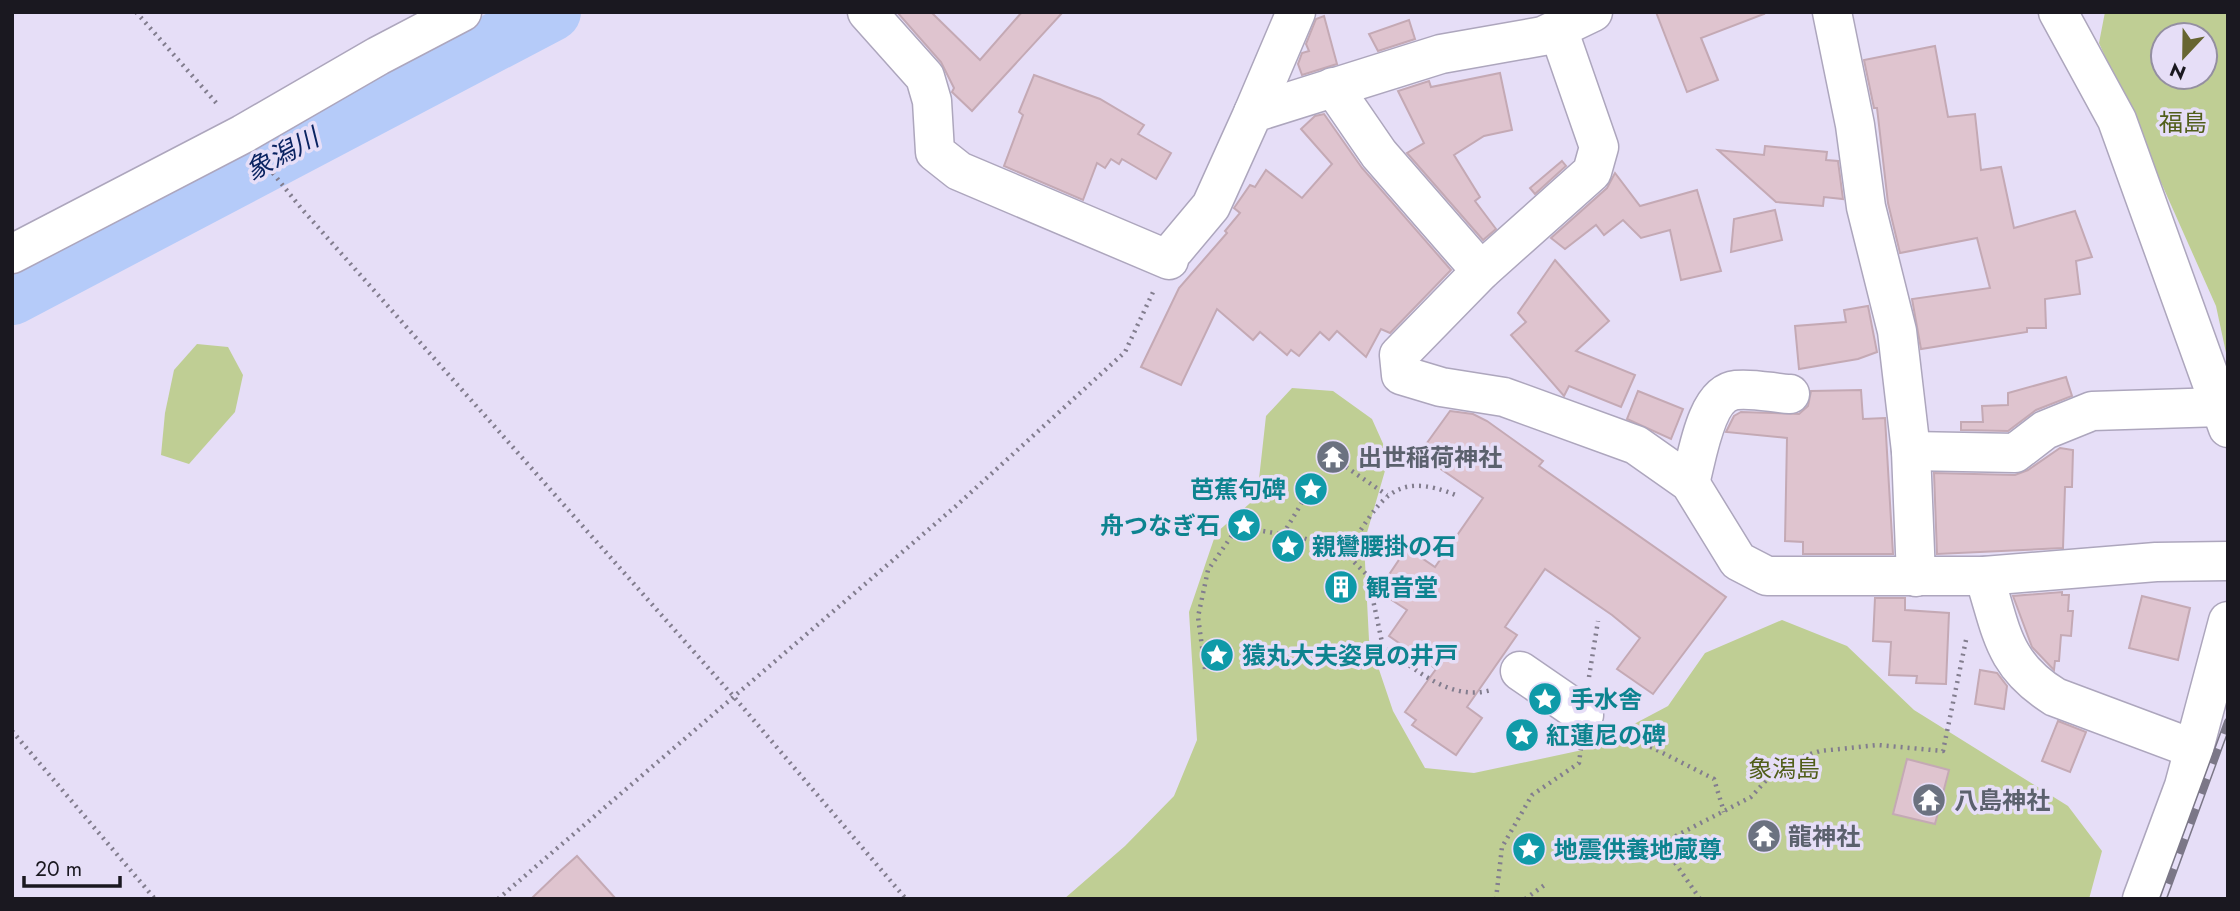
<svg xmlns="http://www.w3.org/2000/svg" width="2240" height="911" font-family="Jost,'Noto Sans JP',sans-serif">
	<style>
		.green { fill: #bfce94; fill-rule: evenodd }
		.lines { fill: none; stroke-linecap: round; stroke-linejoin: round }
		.river { stroke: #b5cbf9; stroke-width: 58 }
		.building { fill: #dfc4cf; stroke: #c4a9b4; stroke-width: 2 }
		.minor-casing { stroke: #ada6bd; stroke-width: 41 }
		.path { stroke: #827d8e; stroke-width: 4.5; stroke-dasharray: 2 5; stroke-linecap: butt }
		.minor { stroke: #fff; stroke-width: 38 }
		.rail-casing { stroke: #7b7787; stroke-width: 8 }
		.rail { stroke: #e6def7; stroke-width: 5; stroke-dasharray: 16; stroke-linecap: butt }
		.labels { text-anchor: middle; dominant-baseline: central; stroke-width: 7; stroke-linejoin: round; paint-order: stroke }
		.park-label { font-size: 24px; fill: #515e1a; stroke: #e6def7 }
		.worship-label { font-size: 24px; font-weight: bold; fill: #5b616d; stroke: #e6def7; text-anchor: start }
		.culture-label { font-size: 24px; font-weight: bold; fill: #0d838f; stroke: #e6def7; text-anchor: start }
		.water-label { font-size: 26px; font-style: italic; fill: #0a2361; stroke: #e6def7 }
	</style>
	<rect width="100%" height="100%" fill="#e6def7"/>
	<g class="green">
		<path d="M 2105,12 L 2228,12 L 2228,362 L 2216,306 L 2099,43 ZM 2163,35 L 2205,35 L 2205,77 L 2163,77 Z"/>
		<polygon points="197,344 228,347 243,375 235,412 189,464 161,455 165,413 174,370"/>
		<polygon points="1292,388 1333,391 1372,419 1389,457 1364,543 1369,640 1393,711 1425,768 1474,773 1587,749 1668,706 1705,653 1782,620 1847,646 1914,710 2068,806 2102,851 2089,899 1064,899 1125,846 1174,796 1197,740 1189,612 1216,533 1257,497 1266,416"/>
	</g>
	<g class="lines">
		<polyline class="river" points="12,296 552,12"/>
	</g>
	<g class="building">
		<polygon points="897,12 931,12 980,60 1022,12 1063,12 972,111 952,92 954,88 941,62"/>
		<polygon points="1656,12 1763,12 1764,14 1701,38 1718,80 1687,92"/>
		<polygon points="1324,16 1337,64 1302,75 1298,64 1302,53 1309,51 1306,44 1316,19"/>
		<polygon points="1409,20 1415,39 1378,51 1369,34"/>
		<polygon points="1935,46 1948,117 1975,114 1981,170 2001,167 2014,228 2075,211 2092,257 2076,261 2080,294 2045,299 2046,328 2027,328 2027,332 1921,349 1912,299 1990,288 1977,238 1900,253 1888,203 1877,108 1874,108 1864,60"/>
		<polygon points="1500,73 1512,130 1484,136 1454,155 1480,197 1475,201 1496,229 1483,240 1407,153 1424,143 1398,91 1429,81 1431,87"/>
		<polygon points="1034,75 1100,99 1144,125 1138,134 1171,153 1156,179 1122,159 1119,164 1111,159 1105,168 1097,163 1083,200 1004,166 1023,115 1019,112"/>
		<polygon points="1324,114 1362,168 1451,270 1390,333 1381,329 1366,357 1337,331 1329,340 1320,332 1299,356 1291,350 1287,355 1260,332 1253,340 1217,309 1181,385 1141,367 1179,288 1227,233 1225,231 1240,213 1234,208 1250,185 1255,187 1266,170 1302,198 1332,164 1301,129 1315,116"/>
		<polygon points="1765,146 1827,152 1826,160 1838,161 1843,199 1824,197 1823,206 1776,202 1718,150 1764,155"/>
		<polygon points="1562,161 1566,166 1535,194 1530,188"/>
		<polygon points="1615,173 1640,206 1697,190 1721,271 1681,280 1670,230 1641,238 1623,220 1604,235 1596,225 1565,249 1551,238 1607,188"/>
		<polygon points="1775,210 1782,240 1731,252 1734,219"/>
		<polygon points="1555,260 1609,321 1576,351 1635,375 1621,407 1569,386 1564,396 1511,335 1526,322 1518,313"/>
		<polygon points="1868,306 1877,352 1858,359 1799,369 1795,326 1846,322 1844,310"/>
		<polygon points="2066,377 2072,396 2036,410 2008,431 1961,430 1961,422 1983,422 1982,406 2008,405 2008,393"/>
		<polygon points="1861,390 1863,419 1885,418 1893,554 1803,554 1803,542 1785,541 1787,438 1726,432 1734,416 1741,412 1799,414 1808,406 1811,391"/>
		<polygon points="1638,391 1683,409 1671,439 1627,419"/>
		<polygon points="1450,411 1473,414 1487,421 1543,461 1539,466 1726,597 1653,694 1617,669 1640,638 1612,615 1545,569 1505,627 1517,635 1467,707 1482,718 1456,755 1412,725 1416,720 1405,712 1436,669 1389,636 1407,610 1378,591 1407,548 1435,567 1483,498 1419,454"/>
		<polygon points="2060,448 2073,450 2072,487 2065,487 2063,548 1937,554 1934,473 2015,475 2028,470"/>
		<polygon points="2062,592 2062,595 2069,595 2068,611 2073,611 2071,636 2061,635 2059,661 2055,661 2054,670 2032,647 2013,596"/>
		<polygon points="2142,596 2190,608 2178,660 2129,648"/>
		<polygon points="1875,598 1905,598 1905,610 1949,613 1946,684 1916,683 1917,676 1889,675 1891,642 1873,641"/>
		<polygon points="1980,670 1997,673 2007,686 2004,709 1975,704"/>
		<polygon points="2058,721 2086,732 2070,772 2042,761"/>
		<polygon points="1907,759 1949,770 1935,824 1893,814"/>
		<polygon points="577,856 616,899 531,899 559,872"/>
	</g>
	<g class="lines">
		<g class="minor-casing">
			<g id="minor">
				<polyline points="867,12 925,77 932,101 935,152 959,171 1169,260"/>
				<polyline points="1832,12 1855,125 1866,207 1897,331 1911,451 1916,577"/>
				<polyline points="2058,12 2117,120 2228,428"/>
				<polyline points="1558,29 1599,147 1592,172 1481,271 1399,355 1401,375 1441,387 1504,397 1636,445 1690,483 1738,561 1767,576 1984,576 2156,562 2228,561"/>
				<polyline points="1333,87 1379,154 1481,271"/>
				<polyline points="1253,113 1296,12"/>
				<polyline points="1175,249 1211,206 1253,113 1441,54 1543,36 1593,12"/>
				<polyline points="12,254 243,134 378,56 462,12"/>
				<polyline points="1911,451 2015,453 2045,430 2092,411 2221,407"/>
				<path d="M 1690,483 C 1697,459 1705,393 1736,390 C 1753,388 1773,393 1790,394"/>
				<path d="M 1984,576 C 2002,631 2002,664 2055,697 L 2194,749"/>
				<polyline points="1520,671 1584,715"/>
				<polyline points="2142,899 2184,786 2228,621"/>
			</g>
		</g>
		<g class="path">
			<polyline points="136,12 219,106"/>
			<polyline points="264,162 301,208 734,697 906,899"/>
			<polyline points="1346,467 1387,495"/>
			<polyline points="1283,534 1303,501"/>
			<path d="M 1345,553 C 1380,504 1390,467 1458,496"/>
			<path d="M 1205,669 L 1198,617 L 1208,570 L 1233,534 L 1257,530 L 1303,538 L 1345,553 L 1373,581 L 1372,595 L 1383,647 C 1416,669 1450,702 1491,690"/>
			<polyline points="1589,677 1598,621"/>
			<polyline points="1619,709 1627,698"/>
			<polyline points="12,731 155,899"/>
			<polyline points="1611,732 1653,748 1714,779 1724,812"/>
			<polyline points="498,899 956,506 1125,352 1154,290"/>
			<polyline points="1496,899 1502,847 1532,795 1579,763 1581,748"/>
			<polyline points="1525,899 1546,884"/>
			<polyline points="1700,899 1669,854 1668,840 1751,797 1782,763 1820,751 1878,745 1943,751 1966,640"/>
		</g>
		<use href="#minor" class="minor"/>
		<g class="rail-casing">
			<polyline id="rail" points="2163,899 2228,722"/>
		</g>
		<use href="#rail" class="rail"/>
	</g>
	<defs>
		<g id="temple-disc" transform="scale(1.75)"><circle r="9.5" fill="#6b7280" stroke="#e6def7"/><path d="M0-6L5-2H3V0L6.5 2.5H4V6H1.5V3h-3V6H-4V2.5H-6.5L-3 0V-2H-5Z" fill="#fff"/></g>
		<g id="sight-disc" transform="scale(1.75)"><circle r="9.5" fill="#0f9aa8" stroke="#e6def7"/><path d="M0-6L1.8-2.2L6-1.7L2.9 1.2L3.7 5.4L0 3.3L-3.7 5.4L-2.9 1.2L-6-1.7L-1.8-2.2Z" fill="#fff"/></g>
		<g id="building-disc" transform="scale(1.75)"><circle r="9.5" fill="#0f9aa8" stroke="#e6def7"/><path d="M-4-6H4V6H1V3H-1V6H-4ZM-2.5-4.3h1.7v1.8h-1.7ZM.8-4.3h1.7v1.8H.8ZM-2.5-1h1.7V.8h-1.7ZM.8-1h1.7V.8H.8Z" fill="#fff"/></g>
	</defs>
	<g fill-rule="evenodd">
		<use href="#temple-disc" x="1333" y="457"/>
		<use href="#sight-disc" x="1311" y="489"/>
		<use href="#sight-disc" x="1244" y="525"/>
		<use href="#sight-disc" x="1288" y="546"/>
		<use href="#building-disc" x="1341" y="587"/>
		<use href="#sight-disc" x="1217" y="655"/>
		<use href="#sight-disc" x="1545" y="699"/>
		<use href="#sight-disc" x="1522" y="735"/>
		<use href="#temple-disc" x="1929" y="800"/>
		<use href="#temple-disc" x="1764" y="836"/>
		<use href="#sight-disc" x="1529" y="849"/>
	</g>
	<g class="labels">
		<g class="park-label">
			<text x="2183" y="122">福島</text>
			<text x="1784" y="768">象潟島</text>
		</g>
		<g class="worship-label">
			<text x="1358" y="457">出世稲荷神社</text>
			<text x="1954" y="800">八島神社</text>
			<text x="1788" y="836">龍神社</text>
		</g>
		<g class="culture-label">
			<text x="1286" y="489" text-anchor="end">芭蕉句碑</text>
			<text x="1220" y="525" text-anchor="end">舟つなぎ石</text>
			<text x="1312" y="546">親鸞腰掛の石</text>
			<text x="1366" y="587">観音堂</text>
			<text x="1242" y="655">猿丸大夫姿見の井戸</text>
			<text x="1570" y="699">手水舎</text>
			<text x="1546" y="735">紅蓮尼の碑</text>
			<text x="1554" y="849">地震供養地蔵尊</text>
		</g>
		<g class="water-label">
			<text transform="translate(282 154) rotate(-28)">象潟川</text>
		</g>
	</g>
	<rect width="2240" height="911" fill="none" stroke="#1a1820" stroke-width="28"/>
	<g transform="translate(2184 56) rotate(202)"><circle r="33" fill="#e6def7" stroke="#948fa1" stroke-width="2"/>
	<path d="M0-5L12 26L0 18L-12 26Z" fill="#676531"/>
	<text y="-10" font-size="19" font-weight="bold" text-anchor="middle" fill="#1a1820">N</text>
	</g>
	<path d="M24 876v10h96v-10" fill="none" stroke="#1a1820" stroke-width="3.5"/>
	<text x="35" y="876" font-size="21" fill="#1a1820" stroke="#e6def7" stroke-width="5" paint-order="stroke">20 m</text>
</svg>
